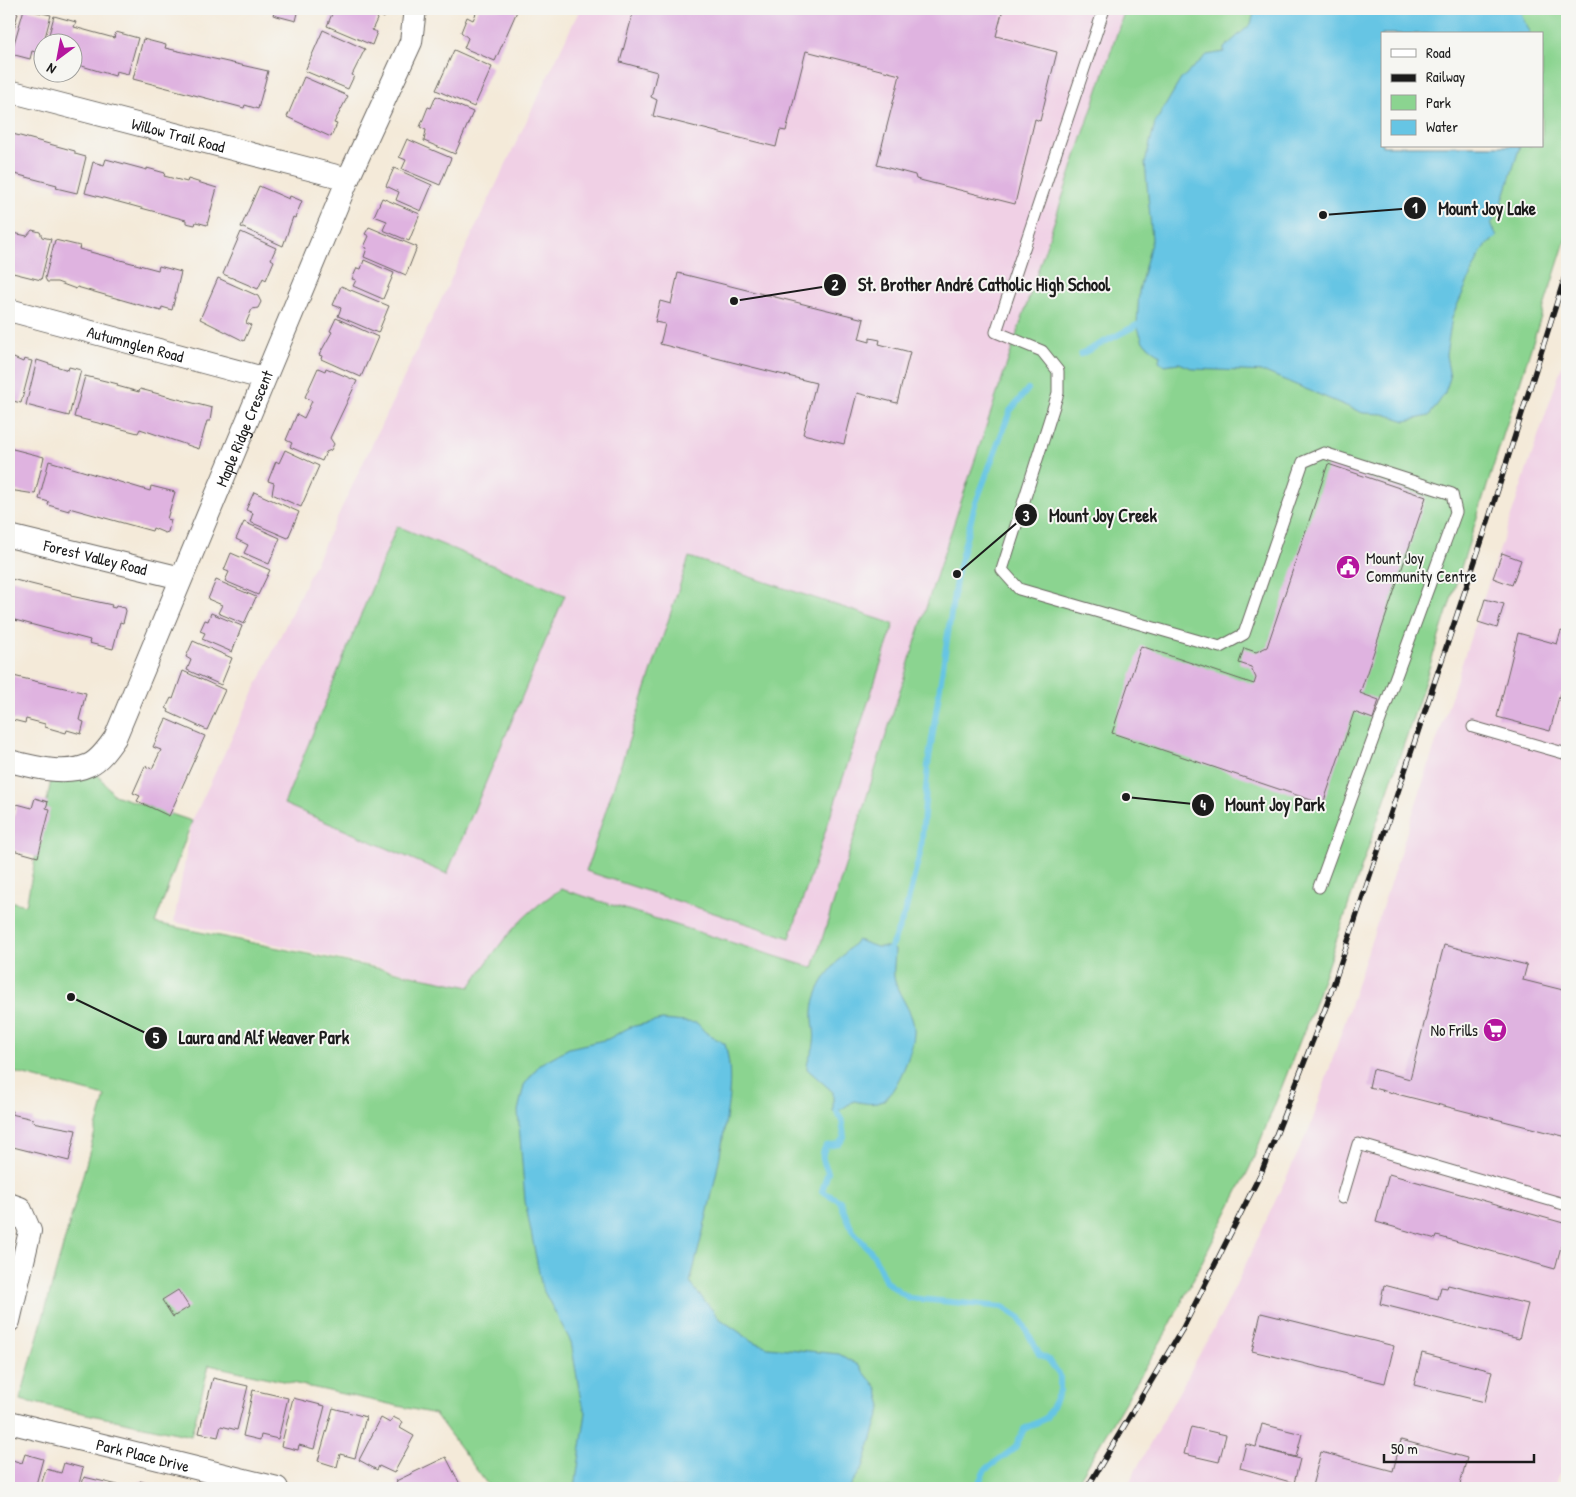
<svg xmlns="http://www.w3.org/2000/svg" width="1576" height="1497" font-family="'Patrick Hand',sans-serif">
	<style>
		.built { fill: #f0d0e5 }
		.green { fill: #8bd490; stroke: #547856; fill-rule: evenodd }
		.water { fill: #66c5e4; stroke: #417080 }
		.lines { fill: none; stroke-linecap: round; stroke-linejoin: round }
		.stream { stroke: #66c5e4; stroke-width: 6 }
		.building { fill: #dfb3e0 }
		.lane-casing { stroke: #68645e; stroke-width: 13 }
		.street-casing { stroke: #68645e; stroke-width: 24 }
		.lane { stroke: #fff; stroke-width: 11 }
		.street { stroke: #fff; stroke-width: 22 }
		.rail-casing { stroke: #1c1c1c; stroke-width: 5.5 }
		.rail { stroke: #f6f6f2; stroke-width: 4; stroke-dasharray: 11; stroke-linecap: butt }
		.labels { text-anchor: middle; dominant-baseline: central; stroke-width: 4; stroke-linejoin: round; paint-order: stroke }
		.street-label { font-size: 16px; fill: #1c1c1c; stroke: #f6f6f2 }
		.poi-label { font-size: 16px; fill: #1c1c1c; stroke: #f6f6f2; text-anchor: start }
		.leader { fill: none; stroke: #1c1c1c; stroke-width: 2 }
		.callout-dot { fill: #1c1c1c; stroke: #f6f6f2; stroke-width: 2 }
		.mark-label { font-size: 15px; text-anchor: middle; font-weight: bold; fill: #fff }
		.callout-label { font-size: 18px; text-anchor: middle; font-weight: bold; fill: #1c1c1c; stroke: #f6f6f2; stroke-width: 4; stroke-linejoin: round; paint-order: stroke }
	</style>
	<rect width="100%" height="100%" fill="#f6f6f2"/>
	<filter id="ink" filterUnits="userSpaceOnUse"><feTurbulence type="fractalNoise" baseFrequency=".02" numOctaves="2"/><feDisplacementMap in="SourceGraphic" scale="10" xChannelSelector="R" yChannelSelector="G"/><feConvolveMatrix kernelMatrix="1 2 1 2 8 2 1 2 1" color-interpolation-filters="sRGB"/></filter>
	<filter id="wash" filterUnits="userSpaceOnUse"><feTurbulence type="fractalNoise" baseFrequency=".0096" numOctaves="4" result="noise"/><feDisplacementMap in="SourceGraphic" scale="20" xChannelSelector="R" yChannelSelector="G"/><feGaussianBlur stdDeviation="1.12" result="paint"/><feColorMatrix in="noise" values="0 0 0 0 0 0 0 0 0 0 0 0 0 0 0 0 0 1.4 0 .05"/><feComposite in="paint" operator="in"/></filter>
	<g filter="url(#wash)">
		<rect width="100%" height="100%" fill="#f4ead9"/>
		<g class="built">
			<polygon points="580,9 1125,9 931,592 813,968 561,889 470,987 174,922 192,821"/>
			<polygon points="1567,351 1567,1457 1554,1488 1126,1488 1225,1308 1311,1125 1484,596"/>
		</g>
		<g class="green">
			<path d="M 1125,9 L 1567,9 L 1567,235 L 1417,706 L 1313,1008 L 1250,1167 L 1167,1331 L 1074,1488 L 490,1488 L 435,1414 L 209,1365 L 191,1436 L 20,1400 L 105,1096 L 9,1071 L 9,901 L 26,905 L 53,770 L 90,765 L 114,795 L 192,821 L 155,923 L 470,987 C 498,946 518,916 561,889 L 813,968 L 931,592 ZM 1382,34 L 1542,34 L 1542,146 L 1382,146 Z"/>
			<polygon points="397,526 565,595 447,874 284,804"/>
			<polygon points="689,557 894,624 790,938 586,871"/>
		</g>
		<g class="water">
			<polygon points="1255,9 1519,9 1530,34 1382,34 1382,146 1520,146 1501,206 1491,224 1497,236 1482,250 1452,317 1446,355 1450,378 1444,395 1429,416 1406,421 1384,414 1363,413 1265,372 1194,369 1179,363 1164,365 1159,361 1160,355 1143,342 1137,325 1139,291 1152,239 1145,163 1155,123 1181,79 1207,55 1224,52 1224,48 1251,24"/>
			<path d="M 857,940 L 877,947 L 891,947 L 895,950 C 895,959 893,969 894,977 C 897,996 916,1013 914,1034 C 913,1051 897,1090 884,1100 C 876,1106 863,1103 854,1101 L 837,1112 L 833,1111 L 833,1092 L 807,1069 C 807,1057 813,1054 814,1043 C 816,1033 812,1022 813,1012 C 814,983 839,960 857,940 Z"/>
			<path d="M 662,1020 L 697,1023 L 705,1032 L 725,1044 C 734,1075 728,1106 723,1138 C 715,1187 702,1235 690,1283 L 719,1318 L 752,1341 L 768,1347 L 839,1354 L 858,1365 L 877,1388 L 882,1406 L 863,1467 L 849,1488 L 575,1488 L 586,1412 L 581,1401 L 571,1342 L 542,1288 L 525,1201 L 518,1111 L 524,1085 L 540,1064 L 569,1048 L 608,1039 L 630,1027 Z"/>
		</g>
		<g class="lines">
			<g class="stream">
				<polyline points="1081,354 1137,325"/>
				<polyline points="891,947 905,913 921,849 928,765 957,574 974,508 1010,411 1028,389"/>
				<path d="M 837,1112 L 842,1121 L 844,1137 L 839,1144 L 826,1146 C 820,1156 823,1161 828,1172 L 822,1191 L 840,1201 L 852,1230 L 873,1254 L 886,1282 L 909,1298 L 1003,1307 L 1020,1318 L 1039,1354 L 1049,1360 L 1060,1376 L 1060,1391 L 1046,1418 L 1024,1429 L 1015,1448 L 985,1470 L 976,1488"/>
			</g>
		</g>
		<g id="blocks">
			<g class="building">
				<polygon points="24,9 51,15 44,41 47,42 54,16 76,22 74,27 114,38 116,32 138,38 128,74 116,71 115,76 72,63 72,42 42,42 42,54 32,51 30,59 11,54"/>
				<polygon points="263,9 299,9 296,21 273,15 274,12"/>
				<polygon points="334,9 388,9 384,18 379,15 372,30 377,32 372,45 327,26"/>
				<polygon points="478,9 518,9 495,61 464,48 468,38 461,32 467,17 473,20"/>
				<polygon points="634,9 1003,9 996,36 1057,52 1040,121 1035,119 1015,204 916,179 915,175 877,165 900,75 806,51 786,131 780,130 776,147 653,116 657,100 651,97 657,72 620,62"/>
				<polygon points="9,10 18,13 9,47"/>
				<polygon points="323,30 365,49 352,75 354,76 348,89 305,71"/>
				<polygon points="143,39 166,45 165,48 268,71 258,109 245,105 244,108 133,79"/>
				<polygon points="454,50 492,67 474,107 436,90"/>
				<polygon points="304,77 348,96 334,123 337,124 331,137 287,117"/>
				<polygon points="436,96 473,112 455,154 424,141 426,130 420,127 428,107 431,108"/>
				<polygon points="9,133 75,151 75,154 86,157 77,193 56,188 57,185 15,174 14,180 9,179"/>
				<polygon points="407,139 451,158 440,185 402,169 406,160 399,157"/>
				<polygon points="106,159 147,170 147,168 165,173 164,176 187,182 188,179 217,188 207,225 196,222 195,225 186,223 186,220 85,193 93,162 104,165"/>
				<polygon points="394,168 432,185 421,211 396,200 399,192 386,186"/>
				<polygon points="259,186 289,199 290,196 302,201 295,218 293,217 283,246 241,227"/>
				<polygon points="382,198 420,214 409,241 383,230 387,221 374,216"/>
				<polygon points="369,227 417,247 406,275 364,257 367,248 364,247 369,236 365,234"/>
				<polygon points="32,230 40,232 42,237 51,239 41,280 9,272 9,232 27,236"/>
				<polygon points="241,232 276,248 271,259 274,261 266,280 263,278 258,289 223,274"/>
				<polygon points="55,240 80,246 79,249 158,270 159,266 181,272 172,310 162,307 161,311 77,287 76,289 57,282 47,282 45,278"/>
				<polygon points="364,260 394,273 383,299 353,286 356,280 352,279 357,268 361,269"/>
				<polygon points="678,273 864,319 859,339 870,342 870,338 880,340 879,344 910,352 897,403 857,393 844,444 803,434 816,383 660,344 665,324 655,322 660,301 671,304"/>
				<polygon points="218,278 258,296 261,302 258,308 252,309 246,323 251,325 244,341 200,319"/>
				<polygon points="341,286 389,306 378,333 338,316 341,308 333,305"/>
				<polygon points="336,318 378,337 361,377 321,359 322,356 319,355 332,332 330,331"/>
				<polygon points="9,356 23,362 24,359 32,361 21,403 9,400"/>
				<polygon points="37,360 68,370 69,367 81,370 69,416 26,405"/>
				<polygon points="318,368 325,371 326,368 357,381 330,438 334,444 331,450 326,452 322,461 290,447 292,443 286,440 297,414 304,418 312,401 305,397"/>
				<polygon points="85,376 118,384 117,386 139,392 140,389 212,408 210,421 207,421 199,449 140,429 138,433 74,417"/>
				<polygon points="9,448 44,457 35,494 9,490"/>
				<polygon points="285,450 319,466 301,507 272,494 274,483 268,481 276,461 279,463"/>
				<polygon points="49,461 150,491 151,486 175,492 167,519 171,520 168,532 165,533 153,528 152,531 69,508 69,511 48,505 49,502 39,499"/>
				<polygon points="1328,464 1426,497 1360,693 1379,700 1373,719 1354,712 1323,804 1112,733 1141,646 1254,684 1256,678 1251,667 1239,663 1244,648 1256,652 1267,647"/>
				<polygon points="254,492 299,512 288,538 250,522 253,513 246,510"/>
				<polygon points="244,522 280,538 269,564 244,553 248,545 236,539"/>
				<polygon points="231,553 270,570 258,595 225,581 229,572 224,570"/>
				<polygon points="1502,553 1521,560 1512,585 1493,578"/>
				<polygon points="11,579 71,594 71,596 112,605 111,607 115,608 116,606 125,608 126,611 123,623 120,622 113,649 89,643 90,640 11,619 9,625 9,582"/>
				<polygon points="216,580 256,597 244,624 218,613 222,605 208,599"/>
				<polygon points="1485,599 1504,604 1497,628 1478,622"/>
				<polygon points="211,613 242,626 232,652 202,639 205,633 200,631 205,620 208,621"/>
				<polygon points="1561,631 1567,633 1567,695 1560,693 1550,731 1497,717 1518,633 1557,644"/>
				<polygon points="193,641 232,658 221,685 187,670 191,660 186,657"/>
				<polygon points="183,671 225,690 207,730 168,712 169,710 166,708 171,698 173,699"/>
				<polygon points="9,675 86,693 79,720 84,722 81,734 67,730 66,733 45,727 45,724 26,719 25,723 9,719"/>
				<polygon points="166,719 205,736 169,816 137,801 140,796 133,793 145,766 152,769 161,750 153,747"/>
				<polygon points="35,798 48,802 46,808 50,809 38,857 9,849 9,837 17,804 32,808"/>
				<polygon points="1444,945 1527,965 1523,980 1567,991 1567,1137 1369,1087 1373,1069 1410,1079"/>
				<polygon points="9,1110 12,1111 11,1114 33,1119 32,1122 76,1130 69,1161 9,1146"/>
				<polygon points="1389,1174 1567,1224 1555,1269 1437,1236 1436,1239 1376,1222"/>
				<polygon points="1384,1285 1438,1299 1441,1287 1447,1288 1448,1285 1528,1304 1519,1339 1380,1304"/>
				<polygon points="178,1290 189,1307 173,1317 162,1300"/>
				<polygon points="1261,1313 1394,1346 1385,1383 1252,1351"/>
				<polygon points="1422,1353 1492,1371 1485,1402 1414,1385"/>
				<polygon points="213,1378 248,1386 237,1430 221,1426 218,1437 199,1433"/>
				<polygon points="253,1390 288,1398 278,1439 261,1435 260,1440 243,1436"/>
				<polygon points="293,1398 325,1406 314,1449 299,1445 298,1450 281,1446"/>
				<polygon points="333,1408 366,1417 355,1458 340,1454 337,1467 318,1461"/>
				<polygon points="393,1417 403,1422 400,1428 414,1436 394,1473 379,1466 377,1470 359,1460 381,1418 390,1423"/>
				<polygon points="1262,1424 1302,1434 1296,1457 1260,1448 1300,1459 1294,1483 1240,1468 1246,1444 1256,1447"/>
				<polygon points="1191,1427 1226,1435 1219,1462 1184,1454"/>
				<polygon points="1401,1440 1467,1458 1459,1488 1320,1488 1312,1486 1321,1452 1393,1471"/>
				<polygon points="25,1454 43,1459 35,1488 9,1488 9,1459 22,1463"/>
				<polygon points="446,1457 462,1488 399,1488 396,1481"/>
				<polygon points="64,1463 83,1468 78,1488 40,1488 46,1469 61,1473"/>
				<polygon points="84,1477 118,1485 117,1488 81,1488"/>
				<polygon points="140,1481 160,1487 159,1488 138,1488"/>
			</g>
		</g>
	</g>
	<g filter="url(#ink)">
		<use href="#blocks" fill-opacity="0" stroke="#68645e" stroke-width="1"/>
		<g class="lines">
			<g class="lane-casing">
				<g id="lane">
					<polyline points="1104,9 996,332 1042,351 1058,371 1058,393 1002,570 1019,589 1220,647 1244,634 1303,462 1324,453 1452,494 1456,512 1319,887"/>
					<polyline points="1473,727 1567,754"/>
					<polyline points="1342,1198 1358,1144 1567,1205"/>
				</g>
			</g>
			<g class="street-casing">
				<g id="street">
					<path id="s1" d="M 9,91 L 348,179"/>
					<path id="s2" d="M 9,310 L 263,378"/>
					<path id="s3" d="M 9,536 L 181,578"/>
					<path id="s4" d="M 9,761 C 33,767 65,776 89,765 C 100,760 108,748 115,738 L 348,179 L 411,42 L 415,9"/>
					<polyline points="9,1204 20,1208 30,1231 9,1321"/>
					<path id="s5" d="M 9,1422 L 277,1488"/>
				</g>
			</g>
			<use href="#lane" class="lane"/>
			<use href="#street" class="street"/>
			<g class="rail-casing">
				<polyline id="rail" points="1087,1488 1183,1328 1262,1171 1327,1004 1484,534 1567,270"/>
			</g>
			<use href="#rail" class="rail"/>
		</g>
	</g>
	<defs>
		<g id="civic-disc" transform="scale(1.25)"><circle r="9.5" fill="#b5179e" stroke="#f6f6f2"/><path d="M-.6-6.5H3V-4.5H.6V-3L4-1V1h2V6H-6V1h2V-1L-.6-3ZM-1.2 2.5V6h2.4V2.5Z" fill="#fff"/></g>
		<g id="supermarket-disc" transform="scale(1.25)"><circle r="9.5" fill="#b5179e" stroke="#f6f6f2"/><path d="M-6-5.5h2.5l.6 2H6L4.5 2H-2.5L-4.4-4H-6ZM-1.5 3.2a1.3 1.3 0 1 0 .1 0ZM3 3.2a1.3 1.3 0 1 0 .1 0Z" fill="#fff"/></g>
	</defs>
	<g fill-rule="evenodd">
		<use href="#civic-disc" x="1348" y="567"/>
		<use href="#supermarket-disc" x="1495" y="1030"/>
	</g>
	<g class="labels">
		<g class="street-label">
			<text stroke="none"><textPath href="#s1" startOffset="175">Willow Trail Road</textPath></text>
			<text stroke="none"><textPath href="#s2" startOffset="131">Autumnglen Road</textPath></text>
			<text stroke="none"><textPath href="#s4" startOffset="455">Maple Ridge Crescent</textPath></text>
			<text stroke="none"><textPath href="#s3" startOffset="89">Forest Valley Road</textPath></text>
			<text stroke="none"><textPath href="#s5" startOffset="138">Park Place Drive</textPath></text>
		</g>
		<g class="poi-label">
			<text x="1366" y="558">Mount Joy<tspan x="1366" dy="18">Community Centre</tspan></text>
			<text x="1478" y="1030" text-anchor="end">No Frills</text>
		</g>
	</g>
	<path class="leader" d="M1323 215L1415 208M734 301L835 285M957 574L1026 515M1126 797L1203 805M71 997L156 1038"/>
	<g class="callout-dot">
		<circle cx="1323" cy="215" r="5"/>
		<circle cx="734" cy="301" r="5"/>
		<circle cx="957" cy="574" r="5"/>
		<circle cx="1126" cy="797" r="5"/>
		<circle cx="71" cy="997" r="5"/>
		<circle cx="1415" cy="208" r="12"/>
		<circle cx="835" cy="285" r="12"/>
		<circle cx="1026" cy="515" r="12"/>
		<circle cx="1203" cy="805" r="12"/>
		<circle cx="156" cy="1038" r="12"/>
	</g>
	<g class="mark-label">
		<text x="1415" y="213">1</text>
		<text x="835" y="290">2</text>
		<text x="1026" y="521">3</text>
		<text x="1203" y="810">4</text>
		<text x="156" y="1043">5</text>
	</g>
	<g class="callout-label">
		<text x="1487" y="215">Mount Joy Lake</text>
		<text x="984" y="291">St. Brother André Catholic High School</text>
		<text x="1103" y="522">Mount Joy Creek</text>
		<text x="1275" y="811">Mount Joy Park</text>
		<text x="264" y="1044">Laura and Alf Weaver Park</text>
	</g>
	<rect width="1576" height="1497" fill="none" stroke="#f6f6f2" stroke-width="30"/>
	<rect x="1381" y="32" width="162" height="115" fill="#f6f6f2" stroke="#9f9f9c"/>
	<rect x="1391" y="49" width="25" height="8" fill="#ffffff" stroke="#9f9f9c"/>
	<text x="1426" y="58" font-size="15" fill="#1c1c1c">Road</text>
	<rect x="1391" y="74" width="25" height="8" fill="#1c1c1c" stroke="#9f9f9c"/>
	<text x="1426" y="82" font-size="15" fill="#1c1c1c">Railway</text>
	<rect x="1391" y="95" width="25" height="15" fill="#8bd490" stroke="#9f9f9c"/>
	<text x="1426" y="108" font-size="15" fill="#1c1c1c">Park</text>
	<rect x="1391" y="120" width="25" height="15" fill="#66c5e4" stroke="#9f9f9c"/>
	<text x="1426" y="132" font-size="15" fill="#1c1c1c">Water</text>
	<g transform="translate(58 58) rotate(212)"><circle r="24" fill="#f6f6f2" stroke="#9f9f9c"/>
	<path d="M0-4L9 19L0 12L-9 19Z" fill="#b5179e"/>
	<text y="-8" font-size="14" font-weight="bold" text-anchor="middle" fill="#1c1c1c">N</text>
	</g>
	<path d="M1384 1454v8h150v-8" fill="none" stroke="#1c1c1c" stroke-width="2.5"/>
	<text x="1391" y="1454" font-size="15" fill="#1c1c1c" stroke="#f6f6f2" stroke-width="4" paint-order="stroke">50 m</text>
</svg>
